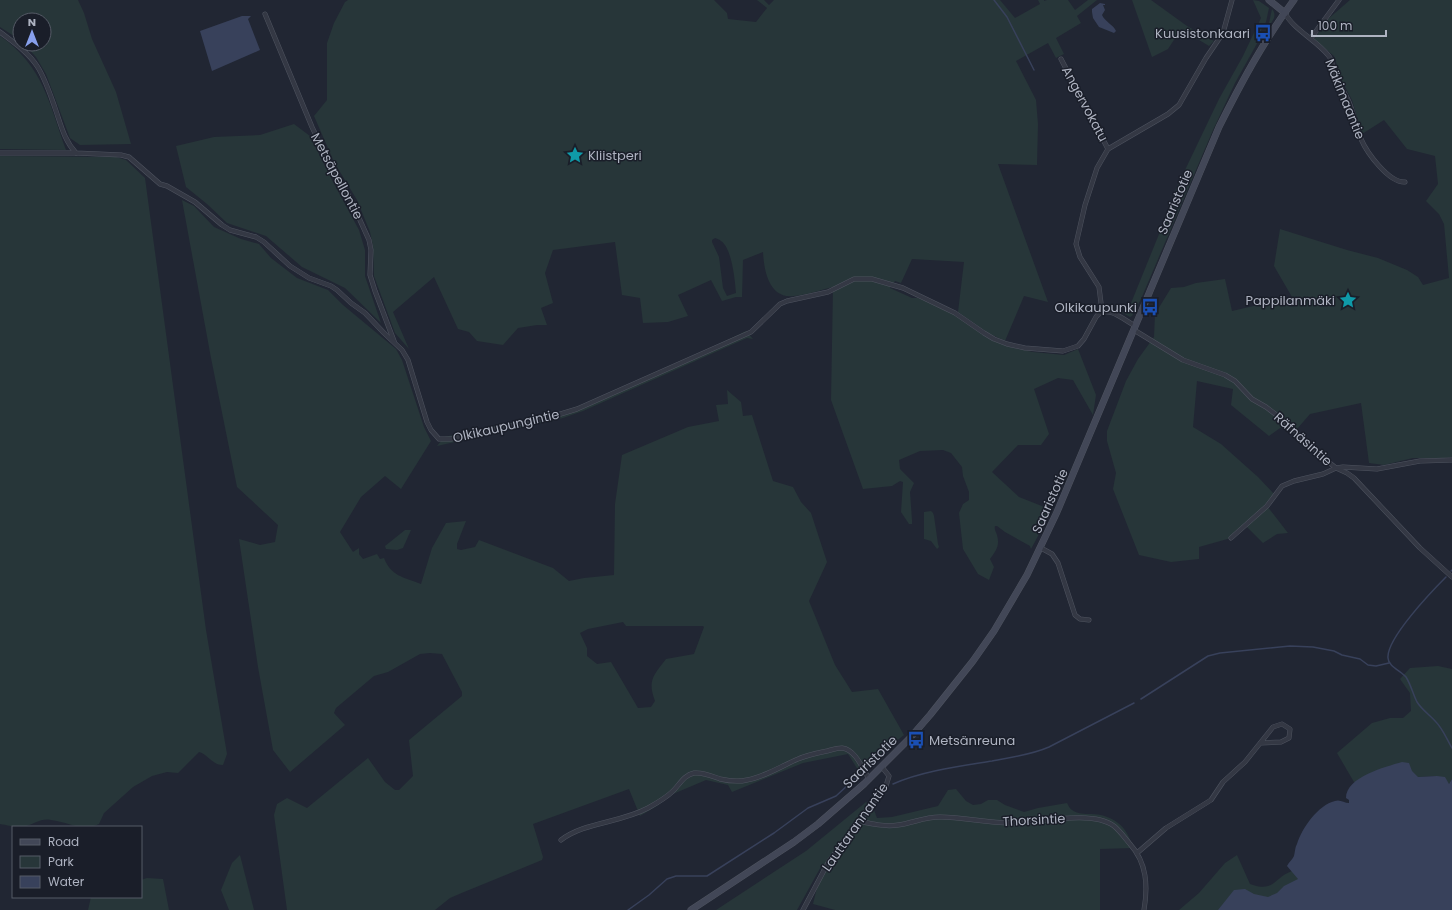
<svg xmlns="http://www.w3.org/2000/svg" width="1452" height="910" font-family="Poppins,sans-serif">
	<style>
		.green { fill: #273639; fill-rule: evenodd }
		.water { fill: #38415b }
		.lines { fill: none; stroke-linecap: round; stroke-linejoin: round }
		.stream { stroke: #38415b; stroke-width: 1.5 }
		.street-casing { stroke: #4e535f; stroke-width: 5 }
		.secondary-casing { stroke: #4e535f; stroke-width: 7 }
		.street { stroke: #343844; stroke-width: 4 }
		.secondary { stroke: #424757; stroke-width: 6 }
		.labels { text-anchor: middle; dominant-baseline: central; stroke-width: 3; stroke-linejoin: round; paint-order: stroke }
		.poi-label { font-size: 13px; fill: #aeb3c1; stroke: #1a1e29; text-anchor: end }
		.street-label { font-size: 13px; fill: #aeb3c1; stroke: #1a1e29 }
	</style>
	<rect width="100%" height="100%" fill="#212633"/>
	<g class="green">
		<polygon points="0,0 78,0 84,13 92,39 116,92 131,144 80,145 70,138 46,74 36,57 24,44 44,44 44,20 20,20 20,40 0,27"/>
		<path d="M 348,0 L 714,0 L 727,13 L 728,19 L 756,22 L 767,8 L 757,0 L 764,0 L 769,5 L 774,0 L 1000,0 L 1015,18 L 1040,4 L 1038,0 L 1044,0 L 1044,1 L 1047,0 L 1068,0 L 1075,10 L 1088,0 L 1097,0 L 1077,16 L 1081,23 L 1056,38 L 1064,54 L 1056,58 L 1048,43 L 1016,61 L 1036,100 L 1038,124 L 1037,165 L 998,164 L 1048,302 L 1024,296 L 1005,341 L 988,333 L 958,312 L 964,262 L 912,259 L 901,283 L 895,281 L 890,288 L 912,298 L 918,298 L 935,305 L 951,312 L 986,337 L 995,341 L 1014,348 L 1033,352 L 1064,355 L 1078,349 L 1096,395 L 1093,415 L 1073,380 L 1058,378 L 1034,389 L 1049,434 L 1041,445 L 1018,445 L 992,472 L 1019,497 L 1052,510 L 1031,549 L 1030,546 L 1005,532 L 997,526 L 995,526 C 994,530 996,531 997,535 C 1000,546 996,551 990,559 L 994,567 L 989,580 L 978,574 L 963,549 L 959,513 L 963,504 L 969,500 L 969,492 L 963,476 L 962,467 L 951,453 L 943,450 L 920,451 L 899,460 L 900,469 L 914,483 L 910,492 L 912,520 L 912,524 L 909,524 L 901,512 L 903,482 L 900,481 L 892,486 L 863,489 L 831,400 L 833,287 C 820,290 807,295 794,296 C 769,299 764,271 763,252 L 743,260 L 742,297 L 736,297 L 722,301 L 711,280 L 678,295 L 688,316 L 668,322 L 643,323 L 640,298 L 622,295 L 615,242 L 553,250 L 545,273 L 553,303 L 541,308 L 547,325 L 537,325 L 518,328 L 503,345 L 477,341 L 469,332 L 458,329 L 434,277 L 393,312 L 409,349 L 395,333 L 374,276 L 373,246 L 370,232 L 357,200 L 334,162 L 314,116 L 327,100 L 327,43 L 334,23 L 345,2 ZM 715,238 C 717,239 719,239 721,241 C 732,248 735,281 736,293 L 727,296 L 723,288 L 719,257 L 712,242 L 712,240 Z"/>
		<polygon points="1132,0 1151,0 1187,26 1214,41 1209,46 1181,29 1168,49 1152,57"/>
		<polygon points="1253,0 1259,1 1269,8 1266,22 1260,32 1260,38 1235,83 1213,130 1141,299 1132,316 1130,317 1119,311 1127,313 1168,212 1175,191 1219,99 1243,56 1261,18"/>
		<polygon points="1350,0 1452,0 1452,457 1443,458 1413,458 1384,465 1369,463 1361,403 1310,414 1297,429 1290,421 1269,436 1231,405 1233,389 1197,381 1193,427 1221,444 1258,477 1275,495 1267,506 1288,533 1277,534 1263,543 1245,525 1231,538 1199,547 1199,559 1171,562 1139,555 1113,489 1116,473 1107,441 1107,431 1126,381 1138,359 1154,337 1155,314 1171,288 1184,287 1196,283 1225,279 1232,311 1292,297 1274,266 1280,229 1347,250 1378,258 1407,270 1418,277 1423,285 1449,278 1444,224 1439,214 1426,201 1438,184 1435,156 1407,149 1384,120 1362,134 1352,100 1342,81 1334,56 1314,39 1328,19"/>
		<path d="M 1272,9 C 1278,16 1272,21 1268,28 Z"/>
		<path d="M 0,36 C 44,67 49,103 66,150 L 0,149 Z"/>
		<polygon points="294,124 310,136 332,180 359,230 365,250 365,276 381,323 345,288 302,267 266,236 227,223 207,204 186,187 176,146 214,137 260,135"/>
		<path d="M 0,156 L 116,157 L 126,160 L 145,178 L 206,630 L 227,754 L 223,765 C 212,765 209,755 199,752 L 178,773 L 167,772 L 152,776 L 133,787 L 104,813 L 99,824 C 82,832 68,822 51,820 C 41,818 34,824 24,827 C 18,828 7,825 0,824 Z"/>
		<path d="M 182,200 L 194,206 L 214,227 L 241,239 L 259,244 L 271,258 L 297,278 L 328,290 L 343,305 L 396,349 L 402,360 L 424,427 L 431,441 L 401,489 L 385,476 L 361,497 L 340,532 L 353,552 L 359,548 L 359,554 L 363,559 L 377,554 L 380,559 L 384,558 C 391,576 403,577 421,584 L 432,548 L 446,523 L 466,521 L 457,544 L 457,549 L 461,550 L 475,547 L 479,540 L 553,568 L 569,581 L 584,578 L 614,575 L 615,504 L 622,455 L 688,427 L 719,421 L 716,405 L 728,404 L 727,390 L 741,402 L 743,416 L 752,415 L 773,481 L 793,487 L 801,502 L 811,513 L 827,562 L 809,601 L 835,665 L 852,692 L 878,689 L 904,735 L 876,757 L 860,773 L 848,754 L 803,763 L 732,792 L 728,785 L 706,780 L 673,794 L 657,806 L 640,816 L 629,789 L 533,824 L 543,857 L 542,860 L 464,892 L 450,898 L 435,910 L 287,910 L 274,815 L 277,804 L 287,798 L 307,808 L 368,758 L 385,782 L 395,790 L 399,790 L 413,776 L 409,740 L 462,696 L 462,692 L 442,654 L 430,653 L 420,654 L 388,672 L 374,676 L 336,708 L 334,713 L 345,725 L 290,772 L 273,750 L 258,667 L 239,539 L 260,545 L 275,542 L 278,525 L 237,487 L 211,358 ZM 623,622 L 626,626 L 703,626 L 704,627 L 694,654 L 666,659 C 654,675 647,680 655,701 L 651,707 L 638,708 L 611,662 L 597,664 L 587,656 L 587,648 L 580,633 L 588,629 Z"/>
		<polygon points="746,331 753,339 747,338 583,411 563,418 437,446 444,437 556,413 579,406 711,348"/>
		<polygon points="931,511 933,513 934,516 938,544 939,547 937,549 931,541 924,539 924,512"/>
		<polygon points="405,530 411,530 403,548 397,550 386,549 385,546"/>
		<polygon points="1438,666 1452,669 1452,779 1449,784 1437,776 1418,777 1365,785 1354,782 1337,753 1372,723 1390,718 1403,718 1411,711 1410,693 1400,679 1410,668"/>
		<path d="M 956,789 L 966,801 L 973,805 L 981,804 L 988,800 L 997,800 L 1005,805 L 1024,812 L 1038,808 L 1067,803 C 1068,805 1070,809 1072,810 C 1077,814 1085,814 1091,814 C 1114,815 1127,826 1133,848 L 1100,849 L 1100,910 L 835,910 L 813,904 L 823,863 L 797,910 L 716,910 L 806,851 L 866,802 L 874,810 L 877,818 L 892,817 L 938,806 L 948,790 Z"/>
		<polygon points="240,855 254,910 229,910 221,890 232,863"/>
		<path d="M 1237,855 L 1250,884 C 1275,893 1273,878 1292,871 L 1308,885 L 1302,910 L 1179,910 L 1199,893 L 1225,863 Z"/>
		<polygon points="147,878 163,879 169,910 88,910 91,897 141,897 141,880"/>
	</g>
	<g class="water">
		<path d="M 1100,3 L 1105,4 L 1105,5 L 1103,5 L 1105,10 L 1102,15 C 1105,22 1114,25 1116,31 L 1114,33 L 1099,27 L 1093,18 L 1092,12 L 1092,9 Z"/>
		<polygon points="242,16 251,16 248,19 260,50 212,71 200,31"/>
		<path d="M 1402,762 L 1409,763 L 1412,771 L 1418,777 L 1437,776 L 1445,777 L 1449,784 L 1452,779 L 1452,910 L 1218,910 L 1234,890 L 1245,889 L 1254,894 L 1268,897 L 1277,893 L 1284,886 L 1298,879 L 1287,866 C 1289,862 1292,860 1294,856 C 1295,852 1295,847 1297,844 C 1302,828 1318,805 1335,801 C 1340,799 1344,803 1349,803 L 1349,800 L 1346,798 C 1346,777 1385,767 1402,762 Z"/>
	</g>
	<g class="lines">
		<g class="stream">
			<polyline points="994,0 1007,17 1034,70"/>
			<polyline points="1451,571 1452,570"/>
			<path d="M 1446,577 C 1432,591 1386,639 1388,658 C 1388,666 1401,671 1406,677 C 1411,685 1413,694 1417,702 C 1422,710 1430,715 1436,722 C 1443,729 1447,740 1452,748"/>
			<polyline points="1141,699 1208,656 1220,653 1290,646 1313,647 1334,651 1342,655 1360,659 1368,665 1376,666 1389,663"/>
			<path d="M 893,784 C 922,771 961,766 992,761 C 1012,757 1031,755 1049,747 L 1134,703"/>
			<polyline points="628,910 649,895 667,879 676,876 707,876 774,833 808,808 836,796 860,774"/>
		</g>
		<g class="street-casing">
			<g id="street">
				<path d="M 1285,13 C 1293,29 1316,40 1328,55 C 1332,59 1332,64 1333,69 C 1336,81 1344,90 1349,102 C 1354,114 1356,127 1361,139 C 1367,153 1389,183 1405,182"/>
				<polyline points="265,14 312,127 330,165 349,196 369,240 371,250 370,275 375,291 394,341"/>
				<path d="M 0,32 C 13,42 28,52 37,66 C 45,78 50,94 55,108 C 61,125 64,140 76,153 L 121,155 L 129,157 L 160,184 L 167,186 L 195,202 L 222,225 L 230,230 L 256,237 L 264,242 L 290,266 L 309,278 L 331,286 L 337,290 L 351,303 L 365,313 L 384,333 L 402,350 L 408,360 L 427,422 L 431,430 L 439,439 L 451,439 L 554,416 L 577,409 L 751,332 L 780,304 L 787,301 L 828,292 L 854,279 L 872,279 L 903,288 L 955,313 L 984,333 L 994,339 L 1007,344 L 1025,348 L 1063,351 L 1078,346 L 1084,339 L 1096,317 C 1106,303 1124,320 1135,326"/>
				<polyline points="1311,38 1339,0"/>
				<polyline points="1061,59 1108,149"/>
				<polyline points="0,153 76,153"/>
				<polyline points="1102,311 1099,287 1080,257 1076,244 1085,205 1097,168 1108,149 1168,114 1179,105 1206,58 1223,33 1232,0"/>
				<polyline points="1134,330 1183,360 1225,375 1235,381 1252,399 1266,407 1283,420 1326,460 1336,468 1347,473 1354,478 1420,548 1452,577"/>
				<polyline points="1231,538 1267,506 1282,486 1294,481 1323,474 1336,468 1343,467 1377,469 1420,461 1452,460"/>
				<polyline points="1041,548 1052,554 1058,563 1075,615 1080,619 1089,620"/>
				<path d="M 859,821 C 872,824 885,827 898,825 C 913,823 924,817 940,817 C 965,817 990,824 1015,823 C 1041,822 1092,810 1114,826 C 1120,831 1125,838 1130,844 C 1147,863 1148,886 1144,910"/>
				<path d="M 561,840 C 585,822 620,823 648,808 C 657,803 667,797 673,791 C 680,784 684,775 694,773 C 703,772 712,776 720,779 C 729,781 739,782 747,780 C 765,777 781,766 798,759 C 807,755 817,753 827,751 C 831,750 837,748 842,748 C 855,749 863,769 869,779"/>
				<polyline points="1137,853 1166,828 1211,800 1223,782 1245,762 1273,727 1282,724 1290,729 1289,738 1281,742 1260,743"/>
				<polyline points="803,910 829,861 886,786 889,776 882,767"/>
			</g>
		</g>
		<g class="secondary-casing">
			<g id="secondary">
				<polyline points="1269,0 1285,13"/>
				<path d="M 691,910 L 794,842 L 818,824 L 864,784 L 910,738 L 930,715 L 973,661 L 994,631 L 1027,575 L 1057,512 L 1219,127 C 1241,83 1264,40 1294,0"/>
			</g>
		</g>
		<use href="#street" class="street"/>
		<use href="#secondary" class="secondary"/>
	</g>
	<defs>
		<g id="bus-bare" transform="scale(1.38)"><path d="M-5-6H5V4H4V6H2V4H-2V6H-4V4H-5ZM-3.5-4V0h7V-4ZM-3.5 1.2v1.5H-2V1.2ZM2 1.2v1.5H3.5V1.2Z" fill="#1a4fb4" stroke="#1a1e29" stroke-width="2.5" paint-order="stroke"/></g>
		<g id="sight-bare" transform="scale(1.38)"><path d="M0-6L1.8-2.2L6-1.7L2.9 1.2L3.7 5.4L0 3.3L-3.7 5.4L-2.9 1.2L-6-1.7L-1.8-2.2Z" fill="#0f9aa8" stroke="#1a1e29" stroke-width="2.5" paint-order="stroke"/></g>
	</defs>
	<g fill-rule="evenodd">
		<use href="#bus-bare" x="1263" y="33"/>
		<use href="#sight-bare" x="575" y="155"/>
		<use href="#sight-bare" x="1348" y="300"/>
		<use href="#bus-bare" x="1150" y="307"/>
		<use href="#bus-bare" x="916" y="740"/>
	</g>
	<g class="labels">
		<g class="poi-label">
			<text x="1250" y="33">Kuusistonkaari</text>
			<text x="588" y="155" text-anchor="start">Kliistperi</text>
			<text x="1335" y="300">Pappilanmäki</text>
			<text x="1137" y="307">Olkikaupunki</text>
			<text x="929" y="740" text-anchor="start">Metsänreuna</text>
		</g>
		<g class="street-label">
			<text transform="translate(1345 99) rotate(68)">Mäkimaantie</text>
			<text transform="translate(1085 104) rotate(62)">Angervokatu</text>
			<text transform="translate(337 176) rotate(62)">Metsäpellontie</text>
			<text transform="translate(1175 202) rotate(-67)">Saaristotie</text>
			<text transform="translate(506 426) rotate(-13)">Olkikaupungintie</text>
			<text transform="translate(1303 439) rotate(42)">Räfnäsintie</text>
			<text transform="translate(1050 501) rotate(-66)">Saaristotie</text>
			<text transform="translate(870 762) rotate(-44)">Saaristotie</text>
			<text transform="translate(1034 820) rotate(-3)">Thorsintie</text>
			<text transform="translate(855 827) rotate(-55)">Lauttarannantie</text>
		</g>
	</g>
	<rect x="12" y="826" width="130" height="72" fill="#1a1e29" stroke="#555a66"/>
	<rect x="20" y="839" width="20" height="6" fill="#424757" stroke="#555a66"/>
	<text x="48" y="846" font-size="12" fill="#aeb3c1">Road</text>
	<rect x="20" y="856" width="20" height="12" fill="#273639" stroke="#555a66"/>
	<text x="48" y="866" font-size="12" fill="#aeb3c1">Park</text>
	<rect x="20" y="876" width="20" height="12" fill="#38415b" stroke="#555a66"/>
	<text x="48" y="886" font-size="12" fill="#aeb3c1">Water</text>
	<g transform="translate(32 32)"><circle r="19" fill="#1a1e29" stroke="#555a66"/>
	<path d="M0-3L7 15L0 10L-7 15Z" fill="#88a0ed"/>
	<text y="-6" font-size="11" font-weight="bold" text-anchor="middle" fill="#aeb3c1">N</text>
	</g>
	<path d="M1312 30v6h74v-6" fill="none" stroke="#aeb3c1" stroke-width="2"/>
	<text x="1318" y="30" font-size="12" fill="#aeb3c1" stroke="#1a1e29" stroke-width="3" paint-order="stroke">100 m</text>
</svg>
